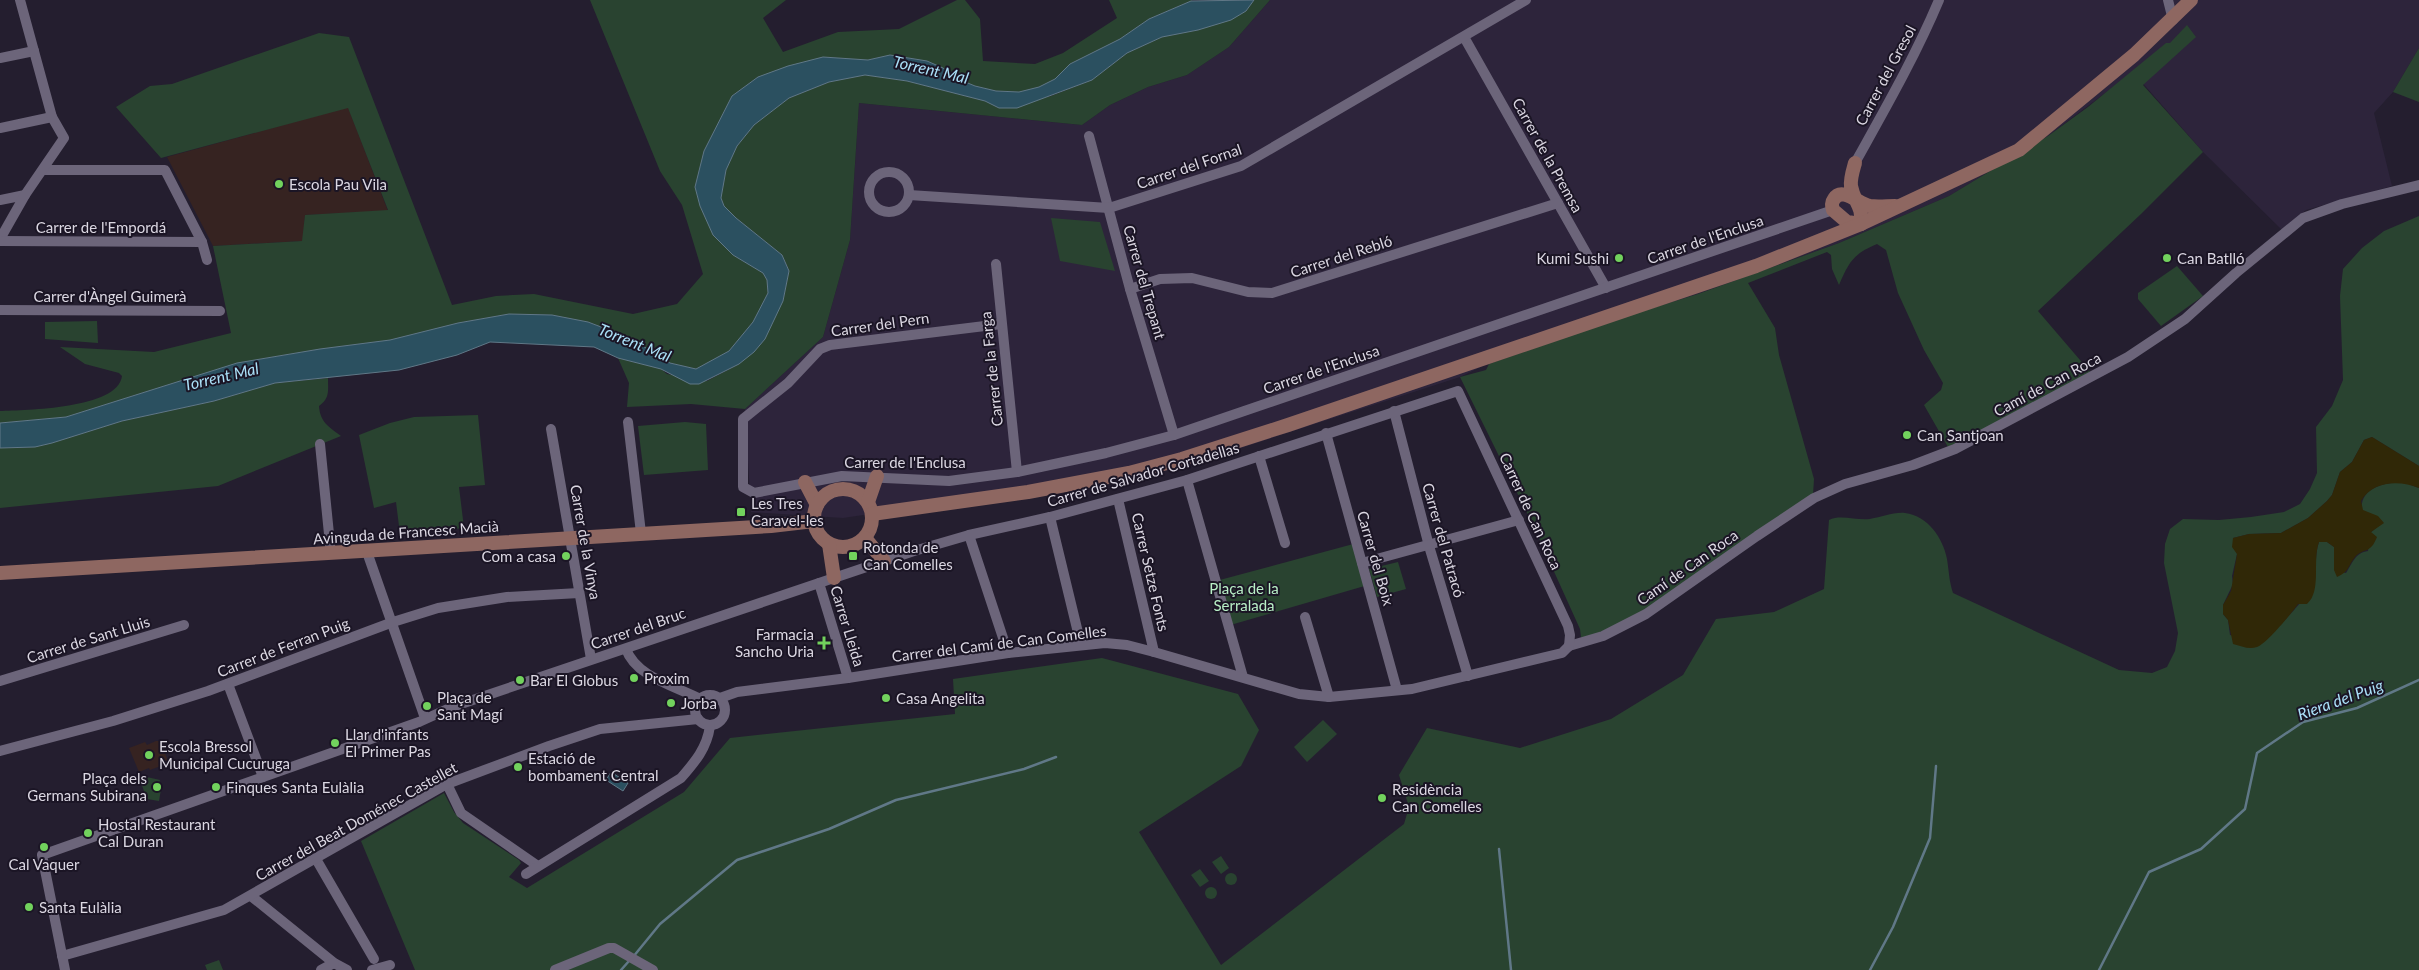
<svg xmlns="http://www.w3.org/2000/svg" width="2419" height="970" font-family="Lato,sans-serif">
	<style>
		.built { fill: #2d243b }
		.education { fill: #362321 }
		.green { fill: #294330 }
		.sand { fill: #302807 }
		.water { fill: #2b5060; stroke: #607887 }
		.lines { fill: none; stroke-linecap: round; stroke-linejoin: round }
		.stream { stroke: #607887; stroke-width: 2.5 }
		.street { stroke: #6c657a; stroke-width: 10 }
		.secondary { stroke: #8e6761; stroke-width: 14 }
		.poi-dot { fill: #72d25d; stroke: #1b1525; stroke-width: 2 }
		.labels { text-anchor: middle; dominant-baseline: central; stroke-width: 4; stroke-linejoin: round; paint-order: stroke }
		.street-label { font-size: 15px; fill: #dbd7e2; stroke: #1b1525 }
		.poi-label { font-size: 15px; fill: #dbd7e2; stroke: #1b1525; text-anchor: start }
		.park-label { font-size: 15px; fill: #b8efc6; stroke: #1b1525 }
		.water-label { font-size: 16px; font-style: italic; fill: #aae0f8; stroke: #1b1525 }
	</style>
	<rect width="100%" height="100%" fill="#241e2f"/>
	<polygon class="built" points="1270,0 2419,0 2419,48 2393,92 2374,113 2392,186 2306,210 2282,230 2203,152 2133,72 2048,136 1949,196 1839,243 1698,294 1489,363 1460,377 1179,468 843,518 751,512 745,409 823,337 850,240 859,103 1082,125 1110,105 1148,87 1187,75 1229,47"/>
	<g class="education">
		<polygon points="348,107 388,211 305,215 303,241 213,246 167,157"/>
		<polygon points="156,741 160,741 169,763 150,770 149,768 139,772 129,748 145,742 147,745"/>
	</g>
	<g class="green">
		<path d="M 590,0 L 786,0 L 763,18 L 783,52 L 838,32 L 899,29 L 957,0 L 965,0 L 980,19 L 983,61 L 1035,64 L 1063,53 L 1117,18 L 1109,0 L 1193,0 L 1149,19 L 1120,39 L 1070,64 L 1055,79 L 1039,87 L 1019,92 L 996,91 L 975,86 L 958,79 L 943,68 L 927,61 L 890,55 L 868,60 L 823,57 L 758,77 L 732,96 L 704,151 L 695,187 L 713,235 L 733,255 L 763,273 L 767,280 L 768,293 L 753,322 L 729,351 L 696,369 L 670,363 L 630,338 L 588,322 L 552,315 L 509,314 L 458,323 L 390,340 L 320,349 L 237,363 L 66,417 L 0,423 L 0,411 C 25,410 118,409 122,376 L 119,373 L 85,364 L 60,347 L 154,352 L 231,333 L 213,246 L 302,241 L 305,215 L 388,210 L 348,108 L 161,158 L 116,107 L 150,86 L 172,84 L 319,33 L 349,37 L 452,305 L 496,296 L 534,294 L 633,314 L 677,304 L 703,274 L 682,205 L 660,171 Z"/>
		<polygon points="1254,0 1270,0 1229,47 1187,75 1148,87 1110,105 1082,125 859,103 850,240 823,337 745,409 691,404 627,407 629,383 618,358 661,369 667,374 707,381 739,364 783,301 789,270 782,255 736,218 724,206 721,198 726,170 737,146 754,125 789,98 829,82 865,75 907,81 985,101 999,108 1051,96 1092,80 1127,53 1162,37 1198,30 1246,11"/>
		<path d="M 2187,25 L 2196,37 L 2143,85 L 2203,152 L 2141,214 L 2038,311 L 2092,374 L 1948,447 L 1924,405 L 1941,390 L 1943,383 L 1924,350 L 1898,293 L 1886,250 L 1877,244 C 1853,254 1849,262 1839,285 L 1832,269 L 1831,255 L 1827,252 L 1748,283 L 1775,328 L 1779,355 L 1814,479 L 1813,495 L 1642,613 L 1586,639 L 1581,637 L 1580,629 L 1537,534 L 1541,531 L 1537,523 L 1533,525 L 1460,377 L 1486,370 L 1489,364 L 1617,319 L 1698,294 L 1839,243 L 1949,196 L 2048,136 L 2088,107 L 2166,43 L 2170,43 Z"/>
		<polygon points="2419,48 2419,102 2393,92"/>
		<path d="M 2419,216 L 2419,466 L 2372,437 L 2364,440 L 2352,462 L 2340,472 L 2332,495 L 2327,501 L 2308,518 L 2281,533 L 2249,534 L 2233,538 L 2237,554 L 2232,576 L 2233,584 L 2223,605 L 2223,614 L 2228,620 L 2230,635 L 2264,641 C 2273,633 2314,591 2315,581 C 2316,568 2315,554 2319,542 L 2327,542 L 2334,547 L 2334,570 L 2346,573 C 2353,562 2355,553 2368,551 L 2370,533 L 2383,522 L 2362,510 C 2359,488 2386,481 2404,483 C 2409,483 2414,487 2419,488 L 2419,970 L 415,970 L 361,841 L 444,793 L 454,812 L 463,823 L 519,860 L 521,863 L 509,877 L 527,888 L 684,792 L 730,738 L 955,714 L 953,679 L 1102,658 L 1238,694 L 1259,730 L 1241,766 L 1139,832 L 1221,965 L 1404,824 L 1409,807 L 1399,775 L 1427,728 L 1520,748 L 1611,719 L 1683,675 L 1716,619 L 1774,612 L 1824,589 L 1829,520 C 1841,514 1857,521 1870,519 C 1882,517 1893,512 1905,513 C 1928,516 1943,538 1947,559 C 1949,571 1949,581 1953,593 L 2119,670 L 2152,673 L 2167,667 L 2175,651 L 2178,633 L 2164,563 L 2165,544 L 2170,529 L 2183,519 L 2219,520 L 2251,517 L 2284,512 L 2300,504 L 2310,489 L 2317,473 L 2316,427 L 2332,406 L 2343,380 L 2340,296 L 2343,269 L 2362,248 L 2384,231 Z"/>
		<polygon points="1051,218 1100,222 1115,271 1060,261"/>
		<polygon points="2177,266 2203,296 2161,326 2138,299 2138,293"/>
		<polygon points="97,321 98,343 45,339 45,322"/>
		<path d="M 328,378 C 328,391 330,398 319,406 C 320,422 329,427 341,436 L 218,486 L 0,508 L 0,448 L 35,447 L 52,443 L 122,421 L 214,401 L 275,383 Z"/>
		<polygon points="478,415 485,485 459,487 464,528 400,534 396,502 374,508 359,435 390,423 414,417"/>
		<polygon points="685,422 706,424 708,470 644,475 638,426"/>
		<polygon points="1357,543 1368,585 1227,626 1216,581"/>
		<polygon points="1398,562 1406,589 1377,597 1369,569"/>
		<polygon points="1323,720 1337,734 1307,762 1294,747"/>
		<polygon points="138,775 160,780 158,788 161,789 159,801 147,799"/>
		<polygon points="1221,856 1229,868 1221,874 1212,862"/>
		<polygon points="1200,869 1209,881 1200,887 1191,875"/>
		<circle cx="1231" cy="879" r="6"/>
		<circle cx="1211" cy="893" r="6"/>
		<polygon points="219,960 223,970 207,970 205,965"/>
	</g>
	<path class="sand" d="M 2372,437 L 2419,466 L 2419,488 C 2399,480 2373,481 2361,501 L 2363,510 L 2378,516 L 2384,523 L 2371,532 L 2377,537 C 2370,555 2364,547 2355,557 C 2348,566 2349,572 2337,577 L 2334,570 L 2334,547 L 2327,542 L 2319,542 C 2312,561 2322,591 2307,604 L 2298,604 C 2292,613 2266,644 2257,647 C 2249,650 2241,646 2233,644 L 2228,620 L 2223,614 L 2223,605 L 2231,591 L 2237,554 L 2232,547 L 2233,538 L 2249,534 L 2281,533 L 2308,518 L 2327,501 L 2332,495 L 2340,472 L 2352,462 L 2364,440 Z"/>
	<g class="water">
		<polygon points="1254,0 1246,11 1231,20 1198,30 1162,37 1127,53 1092,80 1017,108 999,108 985,101 907,81 865,75 829,82 789,98 754,125 737,146 726,170 721,198 724,206 736,218 782,255 789,271 783,301 765,339 754,352 739,364 699,384 690,384 661,369 618,358 594,347 490,342 457,355 399,370 275,383 214,401 122,421 52,443 35,447 0,448 0,423 66,417 237,363 320,349 390,340 458,323 509,314 552,315 588,322 630,338 670,363 696,369 729,351 753,322 768,293 767,280 763,273 733,255 713,235 700,206 695,187 704,151 732,96 758,77 788,66 823,57 868,60 890,55 927,61 943,68 958,79 975,86 996,91 1019,92 1039,87 1055,79 1070,64 1120,39 1149,19 1191,1"/>
		<polygon points="611,772 628,783 623,791 606,780"/>
	</g>
	<g class="lines">
		<g class="stream">
			<polyline points="1499,849 1511,970"/>
			<polyline points="633,957 660,924 737,860 829,829 896,800 1024,769 1056,757"/>
			<polyline points="621,970 629,961"/>
			<polyline points="1870,970 1893,927 1930,838 1936,766"/>
			<polyline points="2099,970 2149,872 2201,849 2245,809 2257,753 2303,722 2357,708 2419,680"/>
		</g>
		<g class="street">
			<polyline points="2168,0 2173,20"/>
			<polyline points="1464,37 1606,288"/>
			<polyline points="0,58 34,51"/>
			<polyline points="0,128 52,117"/>
			<polyline points="1089,136 1130,289 1174,435"/>
			<path d="M 1855,163 C 1885,109 1915,57 1939,0"/>
			<polyline points="43,170 165,170 202,242 207,260"/>
			<circle cx="889" cy="192" r="20"/>
			<polyline points="909,195 1109,208 1241,166 1526,0"/>
			<polyline points="0,200 25,195"/>
			<polyline points="0,239 25,195 64,138 52,117 20,0"/>
			<polyline points="0,241 202,242"/>
			<polyline points="996,264 1017,472"/>
			<polyline points="1130,289 1160,279 1192,278 1248,292 1272,293 1558,203"/>
			<polyline points="0,310 220,311"/>
			<polyline points="1001,324 830,345 820,349 788,383 743,419 743,487 754,493 842,476 949,481 1017,472 1106,453 1174,435 1833,210"/>
			<polyline points="1394,411 1429,546 1468,676"/>
			<polyline points="628,422 641,533"/>
			<polyline points="551,429 591,659"/>
			<polyline points="1326,433 1397,690"/>
			<polyline points="320,444 331,554"/>
			<polyline points="1259,456 1285,543"/>
			<polyline points="1187,480 1243,677"/>
			<polyline points="1118,499 1154,652"/>
			<polyline points="1050,517 1081,645"/>
			<polyline points="969,535 1008,653"/>
			<polyline points="367,552 425,718"/>
			<polyline points="1362,563 1519,520"/>
			<polyline points="819,583 848,678"/>
			<polyline points="1305,617 1329,697"/>
			<polyline points="1569,646 1603,636 1646,614 1757,536 1814,498 1845,484 1913,465 1955,449 2128,357 2185,319 2236,273 2303,218 2342,204 2419,185"/>
			<path d="M 626,649 C 636,677 675,686 700,699"/>
			<polyline points="0,681 184,625"/>
			<polyline points="228,684 263,777"/>
			<circle cx="710" cy="710" r="15"/>
			<polyline points="720,698 737,692 848,678 1008,653 1105,643 1127,645 1154,652 1299,694 1329,697 1412,689 1562,653 1569,646"/>
			<polyline points="0,751 113,721 208,691 393,622 438,608 507,597 579,593"/>
			<polyline points="447,784 461,813 538,866"/>
			<polyline points="316,859 374,959"/>
			<path d="M 526,874 L 681,778 C 695,762 707,748 710,726"/>
			<polyline points="251,896 334,963 347,970"/>
			<polyline points="62,956 224,910 447,784 549,746 600,729 698,719"/>
			<polyline points="65,970 42,855 419,722 452,707 914,551 969,535 1050,517 1187,480 1458,391 1568,626 1570,635 1569,646"/>
			<polyline points="321,970 334,963"/>
			<polyline points="372,970 390,965"/>
			<polyline points="555,970 609,948 614,948 653,970"/>
		</g>
		<g class="secondary">
			<path d="M 1855,163 C 1853,170 1850,179 1851,186 C 1854,203 1863,205 1861,224 L 1847,222 L 1833,210 C 1832,206 1831,203 1834,199 C 1842,186 1859,204 1870,206 C 1878,207 1887,206 1895,206"/>
			<polyline points="805,482 817,505"/>
			<circle cx="843" cy="518" r="29"/>
			<polyline points="868,502 877,476"/>
			<polyline points="872,514 1028,492 1129,473 1182,459 1288,425 1756,266 1861,224 2019,150 2134,55 2191,0"/>
			<polyline points="865,538 884,561"/>
			<polyline points="829,544 834,578"/>
			<polyline points="0,573 771,526 814,521"/>
		</g>
	</g>
	<g class="poi-dot">
		<circle cx="279" cy="184" r="5"/>
		<circle cx="1619" cy="258" r="5"/>
		<circle cx="2167" cy="258" r="5"/>
		<circle cx="1907" cy="435" r="5"/>
		<rect x="736" y="507" width="10" height="10" rx="2.5"/>
		<circle cx="566" cy="556" r="5"/>
		<rect x="848" y="551" width="10" height="10" rx="2.5"/>
		<path d="M821.5 635.5h5v5h5v5h-5v5h-5v-5h-5v-5h5z"/>
		<circle cx="634" cy="678" r="5"/>
		<circle cx="520" cy="680" r="5"/>
		<circle cx="886" cy="698" r="5"/>
		<circle cx="671" cy="703" r="5"/>
		<circle cx="427" cy="706" r="5"/>
		<circle cx="335" cy="743" r="5"/>
		<circle cx="149" cy="755" r="5"/>
		<circle cx="518" cy="767" r="5"/>
		<circle cx="157" cy="787" r="5"/>
		<circle cx="216" cy="787" r="5"/>
		<circle cx="1382" cy="798" r="5"/>
		<circle cx="88" cy="833" r="5"/>
		<circle cx="44" cy="847" r="5"/>
		<circle cx="29" cy="907" r="5"/>
	</g>
	<g class="labels">
		<g class="street-label">
			<text transform="translate(1885 75) rotate(-62)">Carrer del Gresol</text>
			<text transform="translate(1548 155) rotate(61)">Carrer de la Premsa</text>
			<text transform="translate(1189 166) rotate(-19)">Carrer del Fornal</text>
			<text x="101" y="227">Carrer de l'Empordá</text>
			<text transform="translate(1705 239) rotate(-19)">Carrer de l'Enclusa</text>
			<text transform="translate(1341 256) rotate(-18)">Carrer del Rebló</text>
			<text transform="translate(1145 282) rotate(74)">Carrer del Trepant</text>
			<text x="110" y="296">Carrer d'Àngel Guimerà</text>
			<text transform="translate(880 324) rotate(-8)">Carrer del Pern</text>
			<text transform="translate(991 369) rotate(-96)">Carrer de la Farga</text>
			<text transform="translate(1321 369) rotate(-19)">Carrer de l'Enclusa</text>
			<text transform="translate(2047 384) rotate(-28)">Camí de Can Roca</text>
			<text x="905" y="462">Carrer de l'Enclusa</text>
			<text transform="translate(1143 474) rotate(-16)">Carrer de Salvador Cortadellas</text>
			<text transform="translate(1531 511) rotate(65)">Carrer de Can Roca</text>
			<text transform="translate(406 532) rotate(-4)">Avinguda de Francesc Macià</text>
			<text transform="translate(1444 540) rotate(74)">Carrer del Patracó</text>
			<text transform="translate(586 542) rotate(80)">Carrer de la Vinya</text>
			<text transform="translate(1376 558) rotate(74)">Carrer del Boix</text>
			<text transform="translate(1687 567) rotate(-35)">Camí de Can Roca</text>
			<text transform="translate(1151 572) rotate(77)">Carrer Setze Fonts</text>
			<text transform="translate(848 626) rotate(73)">Carrer Lleida</text>
			<text transform="translate(638 628) rotate(-19)">Carrer del Bruc</text>
			<text transform="translate(88 639) rotate(-17)">Carrer de Sant Lluis</text>
			<text transform="translate(999 643) rotate(-7)">Carrer del Camí de Can Comelles</text>
			<text transform="translate(283 647) rotate(-21)">Carrer de Ferran Puig</text>
			<text transform="translate(356 821) rotate(-29)">Carrer del Beat Doménec Castellet</text>
		</g>
		<g class="poi-label">
			<text x="289" y="184">Escola Pau Vila</text>
			<text x="1609" y="258" text-anchor="end">Kumi Sushi</text>
			<text x="2177" y="258">Can Batlló</text>
			<text x="1917" y="435">Can Santjoan</text>
			<text x="751" y="503">Les Tres<tspan x="751" dy="17">Caravel-les</tspan></text>
			<text x="863" y="547">Rotonda de<tspan x="863" dy="17">Can Comelles</tspan></text>
			<text x="556" y="556" text-anchor="end">Com a casa</text>
			<text x="814" y="634" text-anchor="end">Farmacia<tspan x="814" dy="17">Sancho Uria</tspan></text>
			<text x="644" y="678">Proxim</text>
			<text x="530" y="680">Bar El Globus</text>
			<text x="437" y="697">Plaça de<tspan x="437" dy="17">Sant Magí</tspan></text>
			<text x="896" y="698">Casa Angelita</text>
			<text x="681" y="703">Jorba</text>
			<text x="345" y="734">Llar d'infants<tspan x="345" dy="17">El Primer Pas</tspan></text>
			<text x="159" y="746">Escola Bressol<tspan x="159" dy="17">Municipal Cucuruga</tspan></text>
			<text x="528" y="758">Estació de<tspan x="528" dy="17">bombament Central</tspan></text>
			<text x="147" y="778" text-anchor="end">Plaça dels<tspan x="147" dy="17">Germans Subirana</tspan></text>
			<text x="226" y="787">Finques Santa Eulàlia</text>
			<text x="1392" y="789">Residència<tspan x="1392" dy="17">Can Comelles</tspan></text>
			<text x="98" y="824">Hostal Restaurant<tspan x="98" dy="17">Cal Duran</tspan></text>
			<text x="44" y="864" text-anchor="middle">Cal Vaquer</text>
			<text x="39" y="907">Santa Eulàlia</text>
		</g>
		<g class="park-label">
			<text x="1244" y="588">Plaça de la<tspan x="1244" dy="17">Serralada</tspan></text>
		</g>
		<g class="water-label">
			<text transform="translate(931 69) rotate(13)">Torrent Mal</text>
			<text transform="translate(635 342) rotate(22)">Torrent Mal</text>
			<text transform="translate(221 376) rotate(-13)">Torrent Mal</text>
			<text transform="translate(2340 699) rotate(-20)">Riera del Puig</text>
		</g>
	</g>
</svg>
